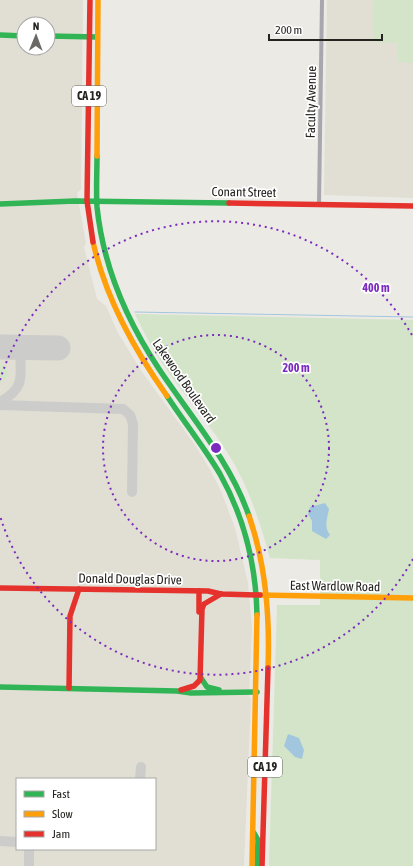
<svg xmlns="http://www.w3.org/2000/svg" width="413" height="866" font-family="'Asap Condensed',sans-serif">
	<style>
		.built { fill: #e1dfd3; fill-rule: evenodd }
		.green { fill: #d3e4c8 }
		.water { fill: #a3c6df }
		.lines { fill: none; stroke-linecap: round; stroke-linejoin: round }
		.stream { stroke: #a3c6df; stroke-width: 1 }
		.taxiway { stroke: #ccccca; stroke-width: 10 }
		.runway { stroke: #ccccca; stroke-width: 25 }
		.street { stroke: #a8a7ad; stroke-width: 4 }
		.fast { stroke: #30b455; stroke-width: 5.5 }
		.slow { stroke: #ff9f0a; stroke-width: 5.5 }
		.jam { stroke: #e5322d; stroke-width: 5.5 }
		.ring { fill: none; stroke: #7b2cbf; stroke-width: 2; stroke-dasharray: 2 4 }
		.labels { text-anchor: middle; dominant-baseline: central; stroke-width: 3.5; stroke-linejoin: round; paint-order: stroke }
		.shield { fill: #fff; stroke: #666562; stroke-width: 1 }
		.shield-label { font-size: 12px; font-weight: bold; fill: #24231f }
		.street-label { font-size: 13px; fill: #24231f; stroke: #fff }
		.centre { fill: #7b2cbf; stroke: #fff; stroke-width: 2 }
		.ring-label { font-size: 12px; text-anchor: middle; font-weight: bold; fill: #7b2cbf; stroke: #fff; stroke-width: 3.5; stroke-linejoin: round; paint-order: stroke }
	</style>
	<rect width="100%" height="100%" fill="#ebeae5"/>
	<g class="built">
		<path d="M 0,0 L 83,0 L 81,189 L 77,193 L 86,243 L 84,247 L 97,299 L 106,306 L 118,333 L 142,372 L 195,445 L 209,468 L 221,491 L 235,528 L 248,583 L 252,628 L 249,696 L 251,699 L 244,866 L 0,866 ZM 24,24 L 48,24 L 48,48 L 24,48 ZM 17,779 L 155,779 L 155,849 L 17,849 Z"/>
		<polygon points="327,0 413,0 413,198 324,195"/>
	</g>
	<g class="green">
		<polygon points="374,0 413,0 413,63 398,62 398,43 373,42"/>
		<path d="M 135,314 L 413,320 L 413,866 L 269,866 L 277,605 L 320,605 L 320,560 L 270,558 C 263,533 255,507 244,483 C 225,441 193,407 167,370 C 154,352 144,333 135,314 Z"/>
		<polygon points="0,364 6,367 9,375 0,384"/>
	</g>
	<g class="water">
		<path d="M 325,503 L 329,509 C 328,515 325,523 327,529 C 327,531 329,533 330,535 L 326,539 L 312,531 L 312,521 L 308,514 L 310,507 Z"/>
		<polygon points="288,734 299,738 304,750 302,759 295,757 284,746"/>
	</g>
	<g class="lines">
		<polyline class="stream" points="135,312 413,317"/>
		<g class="taxiway">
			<path d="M 0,402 C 27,387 20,375 20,348"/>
			<polyline points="0,405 123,409 130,415 133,424 132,492"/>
			<polyline points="140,779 141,767"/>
			<polyline points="0,841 17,842"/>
			<polyline points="29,849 29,866"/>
		</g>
		<polyline class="runway" points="0,347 58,348"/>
		<polyline class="street" points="319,204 322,0"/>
		<g class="fast">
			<polyline points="0,35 24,36"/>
			<polyline points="48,36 97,37"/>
			<path d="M 97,156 C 97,173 96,190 97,207 C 103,265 127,321 159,369 C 191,417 230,461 249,516"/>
			<polyline points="0,204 75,201 229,203"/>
			<path d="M 167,396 C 184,422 204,447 220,474 C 244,517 256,566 257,615"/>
			<polyline points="201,678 207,687 219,690"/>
			<polyline points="0,687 177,691 191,693 257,692"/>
			<polyline points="254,833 258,840 257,866"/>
		</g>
		<g class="slow">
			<polyline points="97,156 98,0"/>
			<path d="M 93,242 C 106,299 134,349 167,396"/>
			<path d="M 249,516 C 266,565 270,617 268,668"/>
			<polyline points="260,595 413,598"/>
			<polyline points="252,866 257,615"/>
		</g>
		<g class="jam">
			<polyline points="90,0 87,201 93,242"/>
			<polyline points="229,203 413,206"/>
			<polyline points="0,588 208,591 221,594 260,595"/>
			<polyline points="199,591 199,612"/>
			<polyline points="69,688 70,616 79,589"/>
			<polyline points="181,690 194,686 200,680 202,609 204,604 221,594"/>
			<polyline points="262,866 268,668"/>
		</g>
	</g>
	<g class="ring">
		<circle cx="216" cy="448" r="113"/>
		<path d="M413 559A226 226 0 0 1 0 516M0 380A226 226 0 0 1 413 337"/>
	</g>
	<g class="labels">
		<g class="shield">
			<rect x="72" y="86" width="34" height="20" rx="3"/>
			<rect x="248" y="757" width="34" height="20" rx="3"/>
		</g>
		<g class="shield-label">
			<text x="89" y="96">CA 19</text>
			<text x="265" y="767">CA 19</text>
		</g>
		<g class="street-label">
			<text transform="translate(311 102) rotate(-89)">Faculty Avenue</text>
			<text transform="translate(244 192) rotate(1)">Conant Street</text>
			<text transform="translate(184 381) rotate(55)">Lakewood Boulevard</text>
			<text transform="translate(130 579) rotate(1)">Donald Douglas Drive</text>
			<text transform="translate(335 586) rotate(1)">East Wardlow Road</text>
		</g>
	</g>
	<circle cx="216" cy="448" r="6" class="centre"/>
	<g class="ring-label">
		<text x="376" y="292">400 m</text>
		<text x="296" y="372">200 m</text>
	</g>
	<rect x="16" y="778" width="140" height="72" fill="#ffffff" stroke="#a7a7a5"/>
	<rect x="24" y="791" width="20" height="6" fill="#30b455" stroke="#a7a7a5"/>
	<text x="52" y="798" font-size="12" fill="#24231f">Fast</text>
	<rect x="24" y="811" width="20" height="6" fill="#ff9f0a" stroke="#a7a7a5"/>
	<text x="52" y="818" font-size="12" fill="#24231f">Slow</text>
	<rect x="24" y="831" width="20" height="6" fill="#e5322d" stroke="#a7a7a5"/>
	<text x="52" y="838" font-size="12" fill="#24231f">Jam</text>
	<g transform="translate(36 36) rotate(1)"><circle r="19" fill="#ffffff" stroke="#a7a7a5"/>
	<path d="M0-3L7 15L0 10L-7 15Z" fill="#6a6964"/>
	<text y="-6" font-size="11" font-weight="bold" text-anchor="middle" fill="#24231f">N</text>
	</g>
	<path d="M269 34v6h113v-6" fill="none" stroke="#24231f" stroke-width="2"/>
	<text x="275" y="34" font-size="12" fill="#24231f" stroke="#ffffff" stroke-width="3" paint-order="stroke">200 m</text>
</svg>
